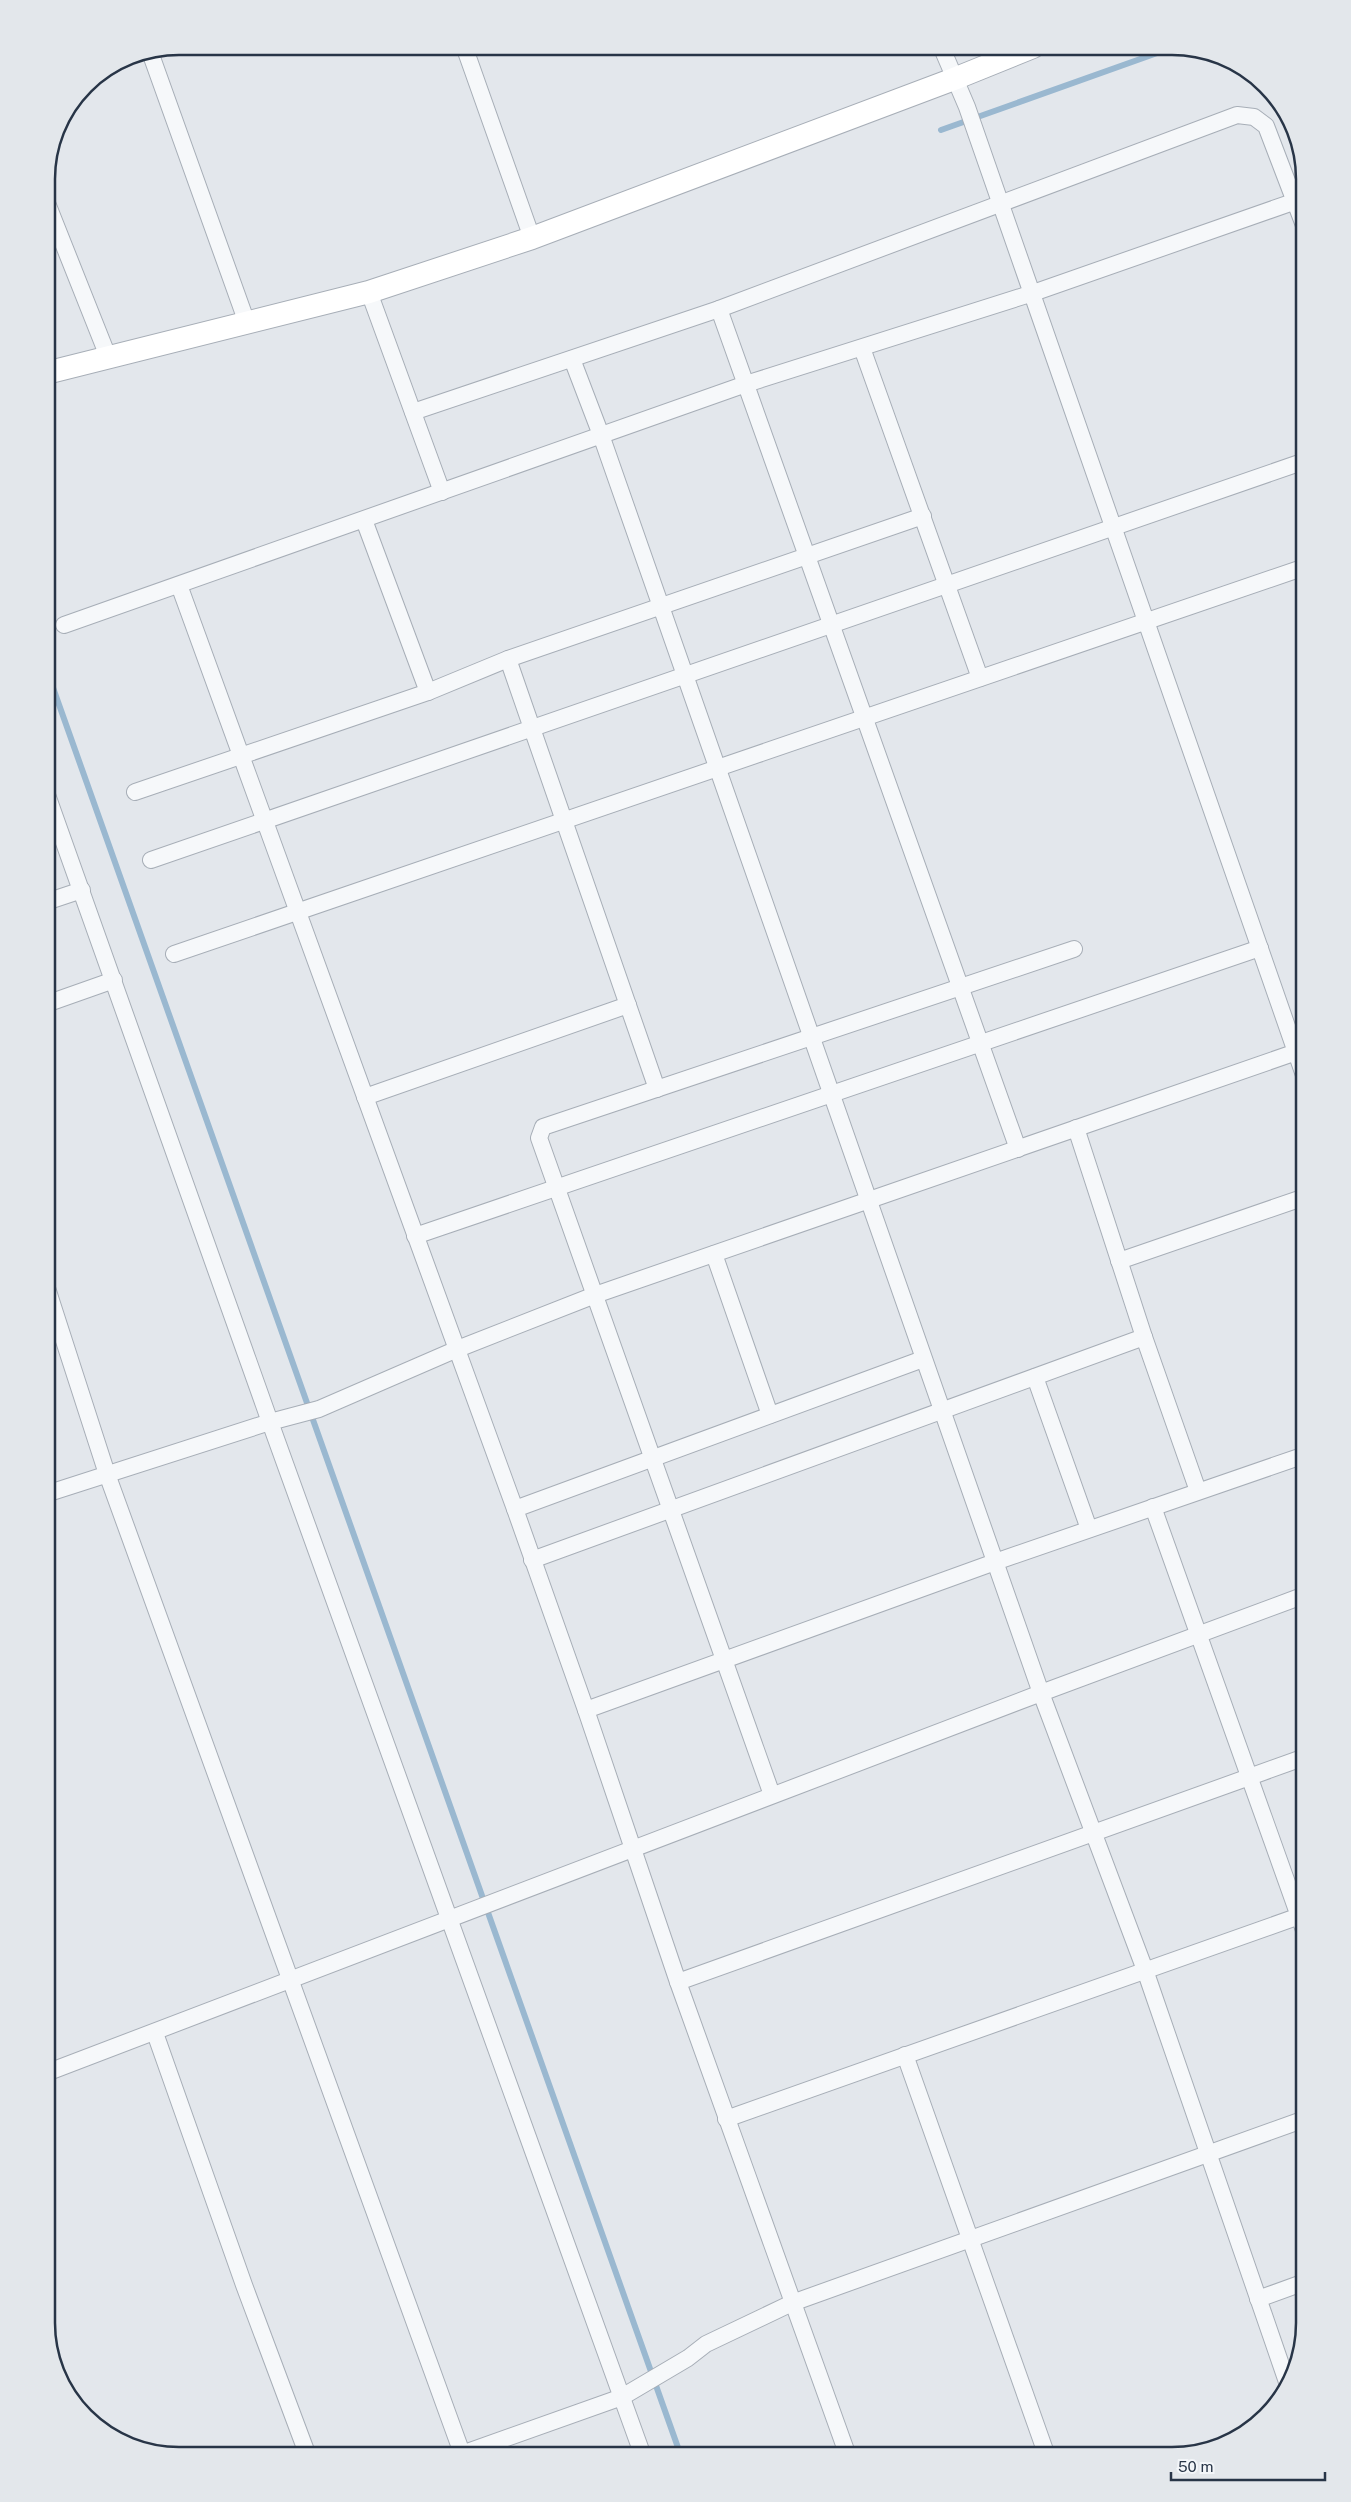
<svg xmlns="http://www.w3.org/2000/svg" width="1351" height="2502" font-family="'Public Sans',sans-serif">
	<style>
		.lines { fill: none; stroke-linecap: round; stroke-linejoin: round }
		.stream { stroke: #9ab8d0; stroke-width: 6 }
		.street-casing { stroke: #a7aeb7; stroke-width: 18 }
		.secondary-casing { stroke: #a7aeb7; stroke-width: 24 }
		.street { stroke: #f6f8fa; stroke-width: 16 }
		.secondary { stroke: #fff; stroke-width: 22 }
		.rim { fill: none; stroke: #283547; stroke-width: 2.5 }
	</style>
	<rect width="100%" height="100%" fill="#e3e7ec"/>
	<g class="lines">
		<g class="stream">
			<polyline points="941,130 1174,47"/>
			<polyline points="46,668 681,2456"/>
		</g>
		<g class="street-casing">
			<g id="street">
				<polyline points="464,46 532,238"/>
				<polyline points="941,46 967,107 1305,1078"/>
				<polyline points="150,52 247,323"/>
				<polyline points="47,203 109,359"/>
				<polyline points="369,292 442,492"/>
				<polyline points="719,309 1018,1149"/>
				<polyline points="862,348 980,678"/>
				<polyline points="572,359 601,435 1041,1693 1145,1970 1287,2382"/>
				<polyline points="413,412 719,309 1237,115 1254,117 1266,126 1305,228"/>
				<polyline points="364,520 428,692"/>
				<polyline points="179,585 515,1509 586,1710 678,1982 848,2456"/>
				<polyline points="64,625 746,384 1033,293 1296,201"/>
				<polyline points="508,659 657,1089"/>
				<polyline points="46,792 270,1422 643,2456"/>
				<polyline points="135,792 428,692 508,659 923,516"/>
				<polyline points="151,860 1305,461"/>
				<polyline points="46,902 82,890"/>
				<polyline points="174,954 1305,567"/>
				<polyline points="46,1004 114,980"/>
				<polyline points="365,1097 628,1005"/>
				<polyline points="1076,1128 1144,1337 1198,1491"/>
				<polyline points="415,1236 1260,948"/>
				<polyline points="714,1254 770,1415"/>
				<polyline points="1119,1261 1305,1197"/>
				<polyline points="46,1285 107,1474 463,2456"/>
				<polyline points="1035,1377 1089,1529"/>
				<polyline points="46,1494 270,1422 319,1409 455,1350 595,1295 1305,1049"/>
				<polyline points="1153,1507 1305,1933"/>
				<polyline points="515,1509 923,1359"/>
				<polyline points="532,1560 1144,1337"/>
				<polyline points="586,1710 995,1562 1305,1455"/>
				<polyline points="772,1795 539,1138 543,1127 1074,949"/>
				<polyline points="678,1982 1305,1757"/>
				<polyline points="155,2033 244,2285 308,2456"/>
				<polyline points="905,2055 1047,2456"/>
				<polyline points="46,2073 1041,1693 1305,1595"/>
				<polyline points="726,2119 1305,1914"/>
				<polyline points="1258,2299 1305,2282"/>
				<polyline points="456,2456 622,2397 688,2358 706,2344 792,2303 1305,2119"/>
			</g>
		</g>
		<g class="secondary-casing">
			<polyline id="secondary" points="46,373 369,292 532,238 954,79 1033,47"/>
		</g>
		<use href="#street" class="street"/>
		<use href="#secondary" class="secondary"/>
	</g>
	<path d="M0 0H1351V2502H0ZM179 55H1172A124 124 0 0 1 1296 179V2323A124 124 0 0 1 1172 2447H179A124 124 0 0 1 55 2323V179A124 124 0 0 1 179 55Z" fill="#e3e7eb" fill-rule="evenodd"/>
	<path class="rim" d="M179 55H1172A124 124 0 0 1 1296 179V2323A124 124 0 0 1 1172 2447H179A124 124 0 0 1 55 2323V179A124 124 0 0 1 179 55Z"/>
	<path d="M1171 2472v8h154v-8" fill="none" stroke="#283547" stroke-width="2.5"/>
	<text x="1178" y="2472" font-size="15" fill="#283547" stroke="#f3f6f9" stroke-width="4" paint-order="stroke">50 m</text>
</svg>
